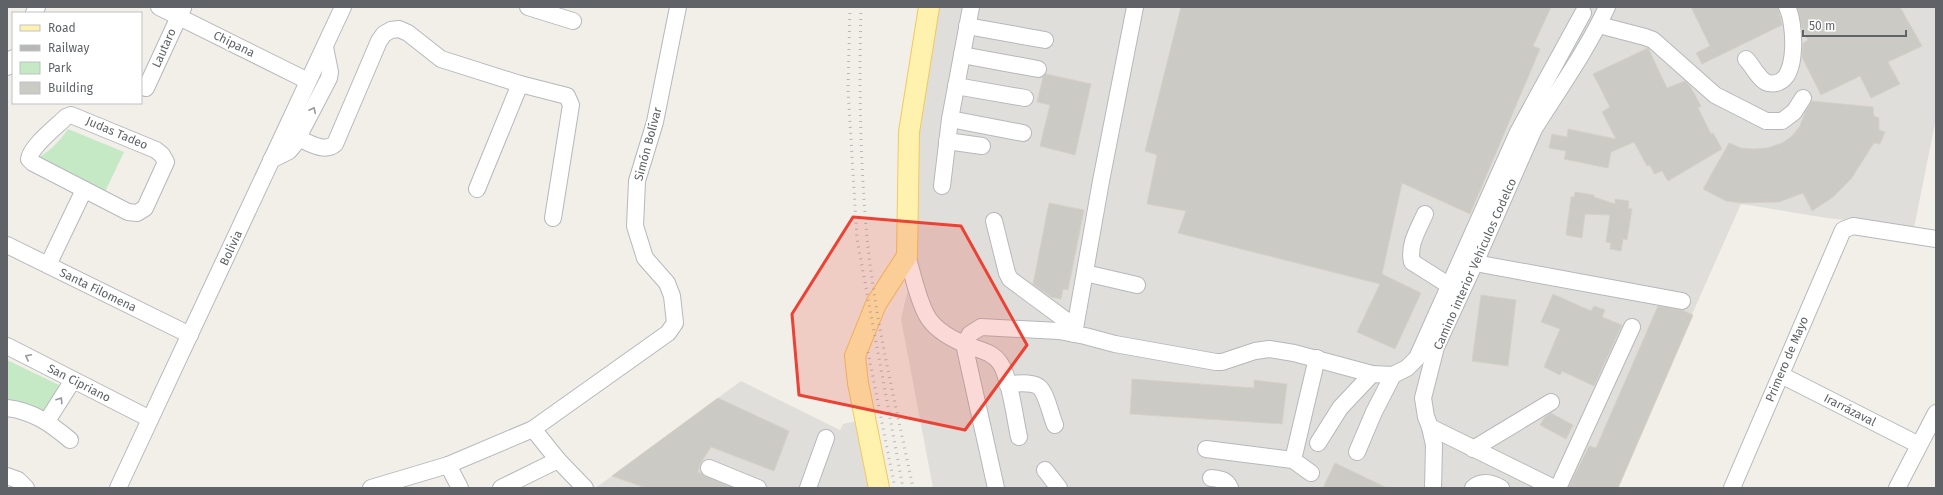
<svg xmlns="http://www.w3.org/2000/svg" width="1943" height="495" font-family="'Fira Sans',sans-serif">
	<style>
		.industrial { fill: #e0deda }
		.green { fill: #c5e8c5 }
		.building { fill: #cccac5; stroke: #d6d1c6 }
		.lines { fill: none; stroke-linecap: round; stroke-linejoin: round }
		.minor-casing { stroke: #b5b8bc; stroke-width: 18 }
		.major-casing { stroke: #f2c960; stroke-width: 22 }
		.minor { stroke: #fff; stroke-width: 16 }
		.major { stroke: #fff2af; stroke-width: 20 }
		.rail { stroke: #b6b7b8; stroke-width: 3; stroke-dasharray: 1 5; stroke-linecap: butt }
		.oneway { stroke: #979a9d }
		.marked { fill: #ea4335; fill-opacity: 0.2; stroke: #ea4335; stroke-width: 3; stroke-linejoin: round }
		.labels { text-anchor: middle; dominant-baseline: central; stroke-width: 4; stroke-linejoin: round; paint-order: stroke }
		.street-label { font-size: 12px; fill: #5f6368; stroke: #fff }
	</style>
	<rect width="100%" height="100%" fill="#f1efe8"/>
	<g class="industrial">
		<polygon points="937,7 1936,7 1936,118 1914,228 1827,218 1741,204 1615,488 933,488 901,319 917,250 919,112"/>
		<polygon points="741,381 840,430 843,424 861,420 874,488 597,487"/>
	</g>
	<g class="green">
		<path d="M 68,129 L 124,152 L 103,196 L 32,161 C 48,153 58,144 68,129 Z"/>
		<polygon points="7,360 61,386 47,414 7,403"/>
	</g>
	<g class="building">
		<polygon points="1181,7 1551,7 1533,46 1540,49 1470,214 1402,183 1382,274 1421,293 1395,349 1357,332 1380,284 1178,233 1186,211 1147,204 1157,155 1145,151"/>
		<polygon points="1691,7 1778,7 1782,25 1702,64 1696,53 1710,46"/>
		<polygon points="1797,7 1900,7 1922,46 1888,62 1900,84 1871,98 1860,76 1821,95 1802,57 1803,43 1808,40 1802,28"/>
		<polygon points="1648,48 1667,88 1685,81 1690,86 1701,106 1698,108 1711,134 1713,133 1722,149 1668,181 1662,171 1654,174 1650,165 1647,166 1634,142 1611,152 1608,168 1564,159 1566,151 1549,148 1552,134 1567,137 1568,129 1616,139 1602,112 1610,107 1593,74"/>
		<polygon points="1046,74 1091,84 1075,155 1040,146 1050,105 1037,102 1043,77"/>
		<polygon points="1812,101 1873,107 1874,116 1879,118 1879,130 1885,132 1880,144 1874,143 1851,179 1833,197 1812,211 1803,193 1779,202 1741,203 1726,201 1703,189 1729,143 1741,148 1753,149 1767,148 1782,143 1791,137 1800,126 1805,112"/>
		<polygon points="1575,192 1594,195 1594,197 1615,204 1615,199 1629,201 1628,208 1632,209 1627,240 1623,239 1621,251 1610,249 1611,243 1606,242 1610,215 1585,214 1582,238 1566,235 1571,197 1574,197"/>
		<polygon points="1049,203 1084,210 1068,290 1063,289 1061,299 1051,297 1033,284"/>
		<polygon points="1553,294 1591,311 1594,306 1605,310 1602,317 1622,325 1594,386 1562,371 1560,375 1544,367 1560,329 1541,322"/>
		<polygon points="1481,295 1516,300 1508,366 1472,361"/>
		<polygon points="1658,306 1682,310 1693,315 1618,488 1568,488 1589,446 1596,448"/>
		<polygon points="1132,379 1254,388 1254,380 1287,384 1282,424 1130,414"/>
		<polygon points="718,398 789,431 774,471 711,447 700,464 698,472 733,488 646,488 612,476"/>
		<polygon points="1551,413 1573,425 1566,439 1540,425 1545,417"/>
		<polygon points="1335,463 1387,488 1323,488"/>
	</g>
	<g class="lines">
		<g class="minor-casing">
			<g id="minor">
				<polyline points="159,7 308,81"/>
				<polyline points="528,7 573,21"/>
				<polyline points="34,13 37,7"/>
				<polyline points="1599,25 1645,37 1653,40 1715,95 1766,121 1782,121 1794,112 1803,98"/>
				<polyline points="967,26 1045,40"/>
				<polyline points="962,55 1038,69"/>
				<path d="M 1746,59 C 1752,65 1757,76 1764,81 C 1768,84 1774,84 1779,82 C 1798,75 1795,22 1787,7"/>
				<polyline points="7,67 13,58"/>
				<polyline points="956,86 1025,98"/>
				<polyline points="146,88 183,8"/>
				<path d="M 71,115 L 156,150 L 162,155 L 166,162 L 145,208 L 137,213 L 128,212 L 33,163 L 29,159 C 31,146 56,127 66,117 Z"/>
				<polyline points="950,119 1023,133"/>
				<path d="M 299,139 C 311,143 324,153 335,144 L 379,41 L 384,34 L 391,30 L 399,29 L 408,33 L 441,59 L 520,84 L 567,96 L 571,105 L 553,218"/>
				<polyline points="947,141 982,146"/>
				<polyline points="271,160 289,151 294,145 329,78 330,72 325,47"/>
				<polyline points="942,186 950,119 971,7"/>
				<polyline points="477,189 520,84"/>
				<path d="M 1425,214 C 1418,230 1408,245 1412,262 L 1450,286"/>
				<polyline points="994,221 1007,273 1010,279 1075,327"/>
				<polyline points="7,245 190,335"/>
				<path d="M 907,256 C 913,274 917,297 926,314 C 933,328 950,338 964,344 C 977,350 991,350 1000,363 C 1010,377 1015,419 1019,437"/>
				<polyline points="1475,263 1682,301"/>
				<polyline points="48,265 84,190"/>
				<polyline points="1085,273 1137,285"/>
				<polyline points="1074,334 1101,181 1135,7"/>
				<polyline points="7,346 150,419"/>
				<polyline points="1781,375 1919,445"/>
				<path d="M 1007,384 C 1016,384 1032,381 1039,387 C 1046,392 1051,416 1055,425"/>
				<path d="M 7,408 C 33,411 51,424 70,440"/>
				<polyline points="47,421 73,380"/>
				<polyline points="1430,427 1434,445 1433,488"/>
				<polyline points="533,429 558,460 585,488"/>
				<polyline points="1318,443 1340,408 1372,374"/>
				<polyline points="1206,449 1293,460 1311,473"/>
				<polyline points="1473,449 1551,402"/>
				<polyline points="1357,452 1374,412 1393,375"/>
				<polyline points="1293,460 1317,358"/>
				<polyline points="448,465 460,488"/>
				<polyline points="709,468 758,488"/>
				<polyline points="1045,470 1059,488"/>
				<polyline points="7,476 18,480 26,488"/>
				<path d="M 1211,478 C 1220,479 1226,479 1230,488"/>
				<polyline points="118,488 343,7"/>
				<polyline points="371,488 448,465 533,429 668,333 675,323 672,296 667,283 645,258 635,226 637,181 655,122 678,7"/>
				<polyline points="501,488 558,460"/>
				<polyline points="808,488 826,438"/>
				<polyline points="996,488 964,344 970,334 981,327 1059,331 1085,336 1115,344 1216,362 1222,362 1255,351 1269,349 1294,353 1372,374 1393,375 1407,368 1417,358 1518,132 1583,13"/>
				<path d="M 1473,488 C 1482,480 1492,483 1501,488"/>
				<path d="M 1554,488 L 1430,427 L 1426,417 L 1423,398 L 1436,347 L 1475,263 L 1534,129 C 1559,89 1587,50 1607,7"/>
				<polyline points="1558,488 1632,327"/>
				<polyline points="1732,488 1843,230 1853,226 1936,239"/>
				<polyline points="1897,488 1936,413"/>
			</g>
		</g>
		<g class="major-casing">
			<polyline id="major" points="879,488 858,383 855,356 876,304 907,256 909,132 929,7"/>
		</g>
		<use href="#minor" class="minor"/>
		<use href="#major" class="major"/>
		<g class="rail">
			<polyline points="850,7 848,89 857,239 903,488"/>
			<path d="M 861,7 C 859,84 860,161 867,237 C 875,322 896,405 913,488"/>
			<polyline points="868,352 895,488"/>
		</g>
	</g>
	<defs><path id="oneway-chevron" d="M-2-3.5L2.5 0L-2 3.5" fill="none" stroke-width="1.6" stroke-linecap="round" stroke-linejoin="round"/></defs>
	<g class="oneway">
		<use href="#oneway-chevron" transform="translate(313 110) rotate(-63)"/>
		<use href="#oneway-chevron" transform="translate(28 357) rotate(-153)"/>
		<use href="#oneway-chevron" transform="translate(60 400) rotate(-57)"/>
	</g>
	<path class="marked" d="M 853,217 L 961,226 L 1027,345 L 965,430 L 799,395 L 792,314 Z"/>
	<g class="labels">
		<g class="street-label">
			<text transform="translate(234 44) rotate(26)">Chipana</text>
			<text transform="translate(164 48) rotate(-66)">Lautaro</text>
			<text transform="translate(117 133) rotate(23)">Judas Tadeo</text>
			<text transform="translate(648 144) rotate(-75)">Simón Bolívar</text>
			<text transform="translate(231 248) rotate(-65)">Bolivia</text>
			<text transform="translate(1475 264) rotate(-66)">Camino interior Vehículos Codelco</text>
			<text transform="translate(98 290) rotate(26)">Santa Filomena</text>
			<text transform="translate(1787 359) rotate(-67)">Primero de Mayo</text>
			<text transform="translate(79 383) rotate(27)">San Cipriano</text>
			<text transform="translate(1850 410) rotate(27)">Irarrázaval</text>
		</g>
	</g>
	<rect width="1943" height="495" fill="none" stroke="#5f6368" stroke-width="16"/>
	<rect x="12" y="12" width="130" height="92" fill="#ffffff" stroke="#bfc1c3"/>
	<rect x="20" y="25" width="20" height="6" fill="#fff2af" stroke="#bfc1c3"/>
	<text x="48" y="32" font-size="12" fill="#5f6368">Road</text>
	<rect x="20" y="45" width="20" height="6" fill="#b6b7b8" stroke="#bfc1c3"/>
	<text x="48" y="52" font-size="12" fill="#5f6368">Railway</text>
	<rect x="20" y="62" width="20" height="12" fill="#c5e8c5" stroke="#bfc1c3"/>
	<text x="48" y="72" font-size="12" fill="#5f6368">Park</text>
	<rect x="20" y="82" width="20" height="12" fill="#cccac5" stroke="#bfc1c3"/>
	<text x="48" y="92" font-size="12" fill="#5f6368">Building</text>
	<path d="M1803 30v6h103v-6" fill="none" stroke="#5f6368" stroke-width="2"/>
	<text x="1809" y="30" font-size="12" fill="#5f6368" stroke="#ffffff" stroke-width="3" paint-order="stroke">50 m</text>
</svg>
